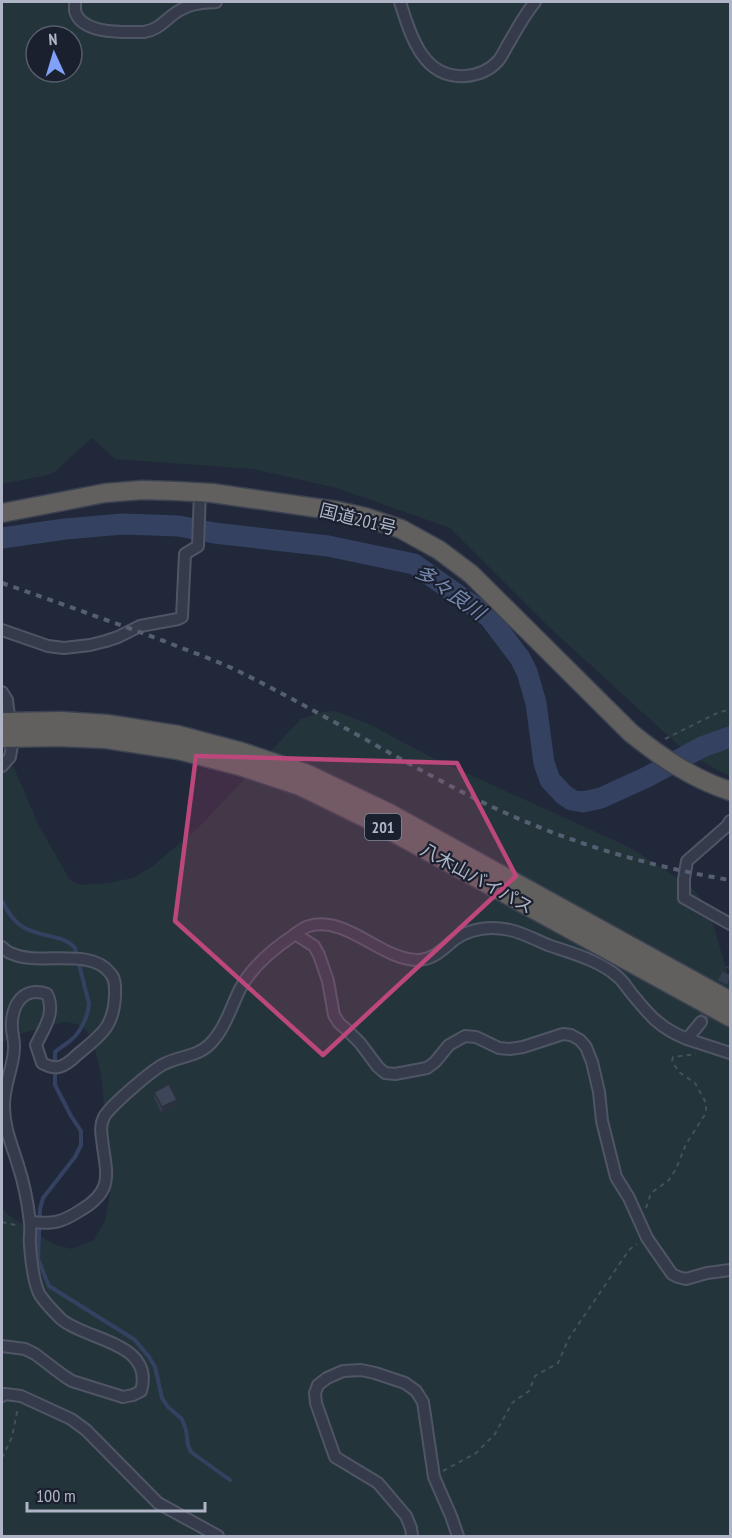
<svg xmlns="http://www.w3.org/2000/svg" width="732" height="1538" font-family="'PT Sans Narrow','Noto Sans JP',sans-serif">
	<style>
		.green { fill: #23353b; fill-rule: evenodd }
		.lines { fill: none; stroke-linecap: round; stroke-linejoin: round }
		.stream { stroke: #344161; stroke-width: 4 }
		.river { stroke: #344161; stroke-width: 21 }
		.minor-tunnel { stroke: #363d4f; stroke-width: 10; stroke-dasharray: 10 5; stroke-linecap: butt }
		.minor-casing { stroke: #4f5565; stroke-width: 14 }
		.trunk-casing { stroke: #3c4251; stroke-width: 21 }
		.path { stroke: #415258; stroke-width: 2; stroke-dasharray: 4.5 4.5; stroke-linecap: butt }
		.minor { stroke: #353b4a; stroke-width: 10 }
		.trunk { stroke: #61605e; stroke-width: 18 }
		.rail { stroke: #565e71; stroke-width: 4; stroke-dasharray: 6 6; stroke-linecap: butt }
		.wall { fill: #343c4d }
		.shaded-wall { fill: #2b313e }
		.building { fill: #3d4659; stroke: #2b313e; stroke-width: 1.5 }
		.marked { fill: #bc477b; fill-opacity: 0.2; stroke: #bc477b; stroke-width: 4.5; stroke-linejoin: round }
		.labels { text-anchor: middle; dominant-baseline: central; stroke-width: 4.5; stroke-linejoin: round; paint-order: stroke }
		.shield { fill: #1a202e; stroke: #828898; stroke-width: 1.5 }
		.shield-label { font-size: 16px; font-weight: bold; fill: #afb5c6 }
		.street-label { font-size: 18px; fill: #afb5c6; stroke: #1a202e }
		.water-label { font-size: 20px; font-style: italic; fill: #7687af; stroke: #1a202e }
	</style>
	<rect width="100%" height="100%" fill="#21283a"/>
	<g class="green">
		<path d="M 2,2 L 730,2 L 730,775 L 725,774 L 687,753 L 550,628 L 450,528 L 337,488 L 253,469 L 115,459 L 92,438 L 52,474 L 2,484 ZM 36,36 L 72,36 L 72,72 L 36,72 Z"/>
		<polygon points="335,711 371,725 429,756 631,848 692,888 708,907 730,982 730,1536 2,1536 2,1207 7,1214 53,1244 72,1249 94,1240 105,1221 110,1195 108,1147 101,1075 93,1041 86,1030 77,1024 64,1022 13,1036 2,1043 2,754 14,768 39,826 70,880 81,885 108,883 133,878 153,866 199,827 301,719 322,712"/>
	</g>
	<g class="lines">
		<path class="stream" d="M 2,901 C 8,912 15,924 27,929 C 42,937 64,935 75,948 L 89,1004 C 88,1016 81,1032 71,1040 C 66,1045 60,1047 55,1052 L 55,1085 L 71,1116 L 81,1131 L 81,1145 L 75,1157 L 43,1198 L 40,1209 L 38,1259 L 49,1286 L 135,1340 L 149,1357 L 155,1367 L 162,1398 L 168,1407 L 182,1419 L 186,1430 L 188,1445 L 191,1452 L 230,1480"/>
		<polyline class="river" points="2,538 65,529 123,524 179,526 214,533 328,546 414,564 489,617 520,658 527,672 536,703 544,763 550,780 564,795 572,800 583,802 601,798 647,777 702,747 730,737"/>
		<polyline class="minor-tunnel" points="701,1022 730,968"/>
		<g class="minor-casing">
			<g id="minor">
				<path d="M 75,2 C 75,2 75,10 75,11 C 82,35 125,32 144,32 C 162,29 167,16 182,9 C 192,3 204,3 216,2"/>
				<path d="M 400,2 C 410,33 422,79 465,76 C 478,75 489,71 498,61 C 503,55 506,47 510,41 C 518,27 525,14 535,2"/>
				<polyline points="2,630 48,646 64,648 90,645 106,641 118,637 140,626 178,619 182,617 185,554 198,546 200,492"/>
				<polyline points="2,692 7,700 9,716"/>
				<polyline points="2,766 10,757 12,745"/>
				<polyline points="730,821 727,826 687,861 684,879 684,898 730,924"/>
				<polyline points="295,934 314,946 319,955 328,981 334,1015 339,1023 346,1029 360,1043 378,1067 385,1073 395,1074 427,1068 435,1062 449,1045 465,1036 476,1037 499,1048 510,1049 523,1047 563,1034 571,1035 580,1040 586,1047 592,1062 599,1092 602,1121 616,1177 629,1198 647,1238 672,1274 678,1277 686,1279 707,1273 730,1270"/>
				<path d="M 2,947 C 5,950 9,953 13,954 C 40,966 91,947 110,973 C 116,979 115,987 115,995 C 114,1027 101,1035 78,1054 C 73,1059 67,1065 59,1067 C 53,1068 47,1066 42,1063 L 36,1045 C 44,1028 56,1013 47,994 C 19,984 8,1013 13,1036 C 18,1060 3,1083 4,1107 C 4,1128 12,1145 18,1165 C 24,1183 28,1204 30,1223 C 31,1231 29,1238 30,1246 C 31,1258 34,1285 40,1295 C 44,1301 56,1314 61,1319 C 87,1341 155,1342 141,1391 L 133,1395 L 123,1397 L 72,1381 L 64,1376 L 35,1354 L 25,1349 L 2,1346"/>
				<polyline points="687,1039 730,1053"/>
				<path d="M 30,1222 C 54,1224 61,1223 81,1210 C 115,1190 106,1173 102,1139 C 101,1132 100,1125 104,1117 C 110,1106 152,1070 164,1064 C 179,1056 197,1057 210,1044 C 225,1029 231,1007 240,989 C 252,966 273,949 294,935 C 298,932 304,927 309,926 C 347,915 382,961 419,960 C 434,959 443,949 454,940 C 470,928 491,926 510,930 C 523,933 536,940 548,945 C 571,953 599,960 618,977 C 623,981 628,989 632,994 C 650,1016 660,1028 687,1039 L 701,1022"/>
				<polyline points="2,1396 5,1394 21,1396 71,1419 86,1430 158,1503 218,1536"/>
				<polyline points="412,1536 411,1528 406,1516 378,1483 335,1457 316,1403 315,1393 318,1385 327,1378 343,1371 361,1370 375,1373 405,1383 416,1391 423,1402 434,1477 451,1516 458,1536"/>
			</g>
		</g>
		<g class="trunk-casing">
			<g id="trunk">
				<path d="M 2,513 L 105,493 L 142,490 L 176,491 L 212,493 L 338,511 L 365,517 L 401,529 L 439,550 L 471,574 L 631,733 C 662,758 693,779 730,791"/>
				<polyline points="2,722 61,721 107,724 178,735 242,752 305,773 389,813 730,1001"/>
				<polyline points="2,738 58,737 106,739 178,750 240,766 300,786 382,826 730,1017"/>
			</g>
		</g>
		<g class="path">
			<polyline points="665,739 715,714 730,709"/>
			<polyline points="646,1208 651,1193 669,1180 676,1169 686,1144 706,1113 706,1103 695,1083 679,1072 672,1061 673,1057 696,1054"/>
			<polyline points="2,1222 19,1226"/>
			<polyline points="2,1458 12,1437 18,1407"/>
			<polyline points="443,1471 476,1453 495,1434 512,1403 529,1391 535,1376 558,1363 569,1338 629,1250 637,1244"/>
		</g>
		<use href="#minor" class="minor"/>
		<use href="#trunk" class="trunk"/>
		<path class="rail" d="M 2,583 C 56,602 110,621 164,641 C 188,651 213,659 236,670 C 315,709 390,755 468,795 C 550,837 640,865 730,880"/>
	</g>
	<polygon class="wall" points="154,1092 177,1106 162,1114 154,1098"/>
	<polygon class="shaded-wall" points="177,1100 177,1106 162,1114 162,1107"/>
	<polygon class="building" points="169,1084 177,1100 162,1107 154,1092"/>
	<path class="marked" d="M 196,756 L 457,763 L 516,876 L 323,1055 L 175,921 Z"/>
	<g class="labels">
		<rect class="shield" x="365" y="814" width="36" height="26" rx="4.5"/>
		<g class="shield-label">
			<text x="383" y="827">201</text>
		</g>
		<g class="street-label">
			<text transform="translate(358 519) rotate(14)">国道201号</text>
			<text transform="translate(477 878) rotate(29)">八木山バイパス</text>
		</g>
		<g class="water-label">
			<text transform="translate(450 592) rotate(35)">多々良川</text>
		</g>
	</g>
	<rect width="732" height="1538" fill="none" stroke="#afb5c6" stroke-width="6"/>
	<g transform="translate(54 54) rotate(356)"><circle r="28" fill="#1a202e" stroke="#565c6b" stroke-width="1.5"/>
	<path d="M0-4.5L10 22L0 15L-10 22Z" fill="#81a1f9"/>
	<text y="-9" font-size="16" font-weight="bold" text-anchor="middle" fill="#afb5c6">N</text>
	</g>
	<path d="M27 1502v9h178v-9" fill="none" stroke="#afb5c6" stroke-width="3"/>
	<text x="36" y="1502" font-size="18" fill="#afb5c6" stroke="#1a202e" stroke-width="4.5" paint-order="stroke">100 m</text>
</svg>
